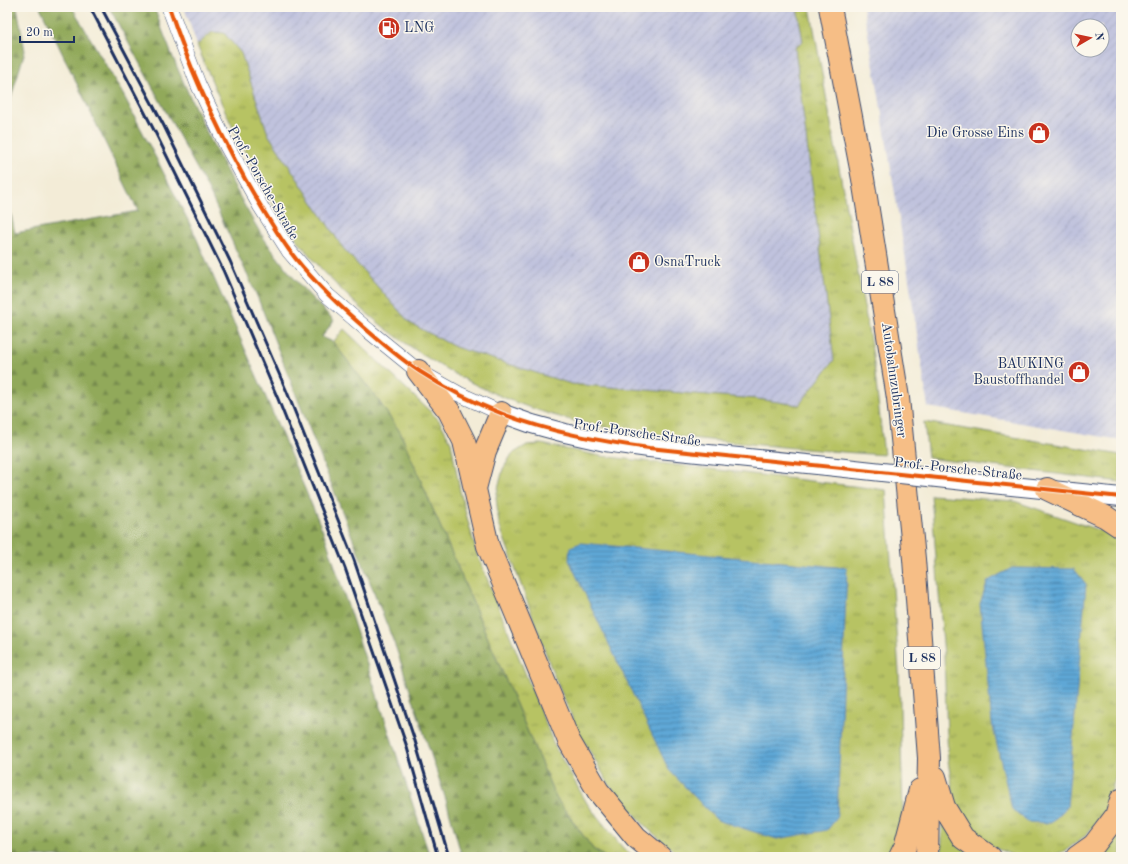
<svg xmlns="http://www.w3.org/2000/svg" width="1128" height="864" font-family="'Old Standard TT',serif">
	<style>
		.industrial { fill: url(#industrial-furrows); fill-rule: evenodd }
		.grass { fill: url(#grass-tufts); stroke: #697961 }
		.forest { fill: url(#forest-firs); stroke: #566c5c }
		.water { fill: url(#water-rules); stroke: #3d6b9a }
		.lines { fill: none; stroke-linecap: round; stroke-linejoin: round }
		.minor-casing { stroke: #3b4b70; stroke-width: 16 }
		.tertiary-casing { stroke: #3b4b70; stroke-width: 20 }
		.trunk-casing { stroke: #3b4b70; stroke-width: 24 }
		.minor { stroke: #fff; stroke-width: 15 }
		.tertiary { stroke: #fff; stroke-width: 18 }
		.trunk { stroke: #f6be86; stroke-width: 22 }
		.rail { stroke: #1b2f5e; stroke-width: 3 }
		.tertiary-bridge-casing { stroke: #3b4b70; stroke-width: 20; stroke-linecap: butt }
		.tertiary-bridge { stroke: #fff; stroke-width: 18 }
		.cycleway-casing { stroke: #fbf7ec; stroke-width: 6 }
		.cycleway { stroke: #e8590c; stroke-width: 4 }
		.labels { text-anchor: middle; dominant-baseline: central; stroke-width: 3; stroke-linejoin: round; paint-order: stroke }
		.shield { fill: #fbf7ec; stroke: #5e6b89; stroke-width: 1 }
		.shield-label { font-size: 13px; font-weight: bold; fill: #1b2f5e }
		.poi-label { font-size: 14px; fill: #1b2f5e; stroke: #fbf7ec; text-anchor: start }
		.street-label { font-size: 14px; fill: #1b2f5e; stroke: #fbf7ec }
	</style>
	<defs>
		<pattern id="industrial-furrows" width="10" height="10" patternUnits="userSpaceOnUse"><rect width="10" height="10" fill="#c0c2dd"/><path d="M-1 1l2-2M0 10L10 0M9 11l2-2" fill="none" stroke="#a4a7c0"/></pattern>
		<pattern id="grass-tufts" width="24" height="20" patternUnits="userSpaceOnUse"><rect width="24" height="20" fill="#b7c364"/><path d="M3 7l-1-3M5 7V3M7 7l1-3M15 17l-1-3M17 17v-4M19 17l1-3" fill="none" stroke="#949f56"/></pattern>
		<pattern id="forest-firs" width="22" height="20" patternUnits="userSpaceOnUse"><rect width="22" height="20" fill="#91a95a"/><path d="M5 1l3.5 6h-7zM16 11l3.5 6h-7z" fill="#768a4e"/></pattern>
		<pattern id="water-rules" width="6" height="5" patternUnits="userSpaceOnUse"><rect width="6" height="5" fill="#5fa7d6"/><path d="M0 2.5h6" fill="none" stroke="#4e88b1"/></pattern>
	</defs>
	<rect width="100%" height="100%" fill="#fbf7ec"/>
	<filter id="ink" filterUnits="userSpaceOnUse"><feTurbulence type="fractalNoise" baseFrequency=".025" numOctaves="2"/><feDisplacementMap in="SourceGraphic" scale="8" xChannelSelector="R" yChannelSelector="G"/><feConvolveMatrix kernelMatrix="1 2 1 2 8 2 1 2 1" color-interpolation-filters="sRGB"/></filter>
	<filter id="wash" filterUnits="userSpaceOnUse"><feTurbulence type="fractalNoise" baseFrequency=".012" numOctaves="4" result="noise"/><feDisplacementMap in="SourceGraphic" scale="16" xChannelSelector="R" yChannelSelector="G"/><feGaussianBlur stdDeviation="0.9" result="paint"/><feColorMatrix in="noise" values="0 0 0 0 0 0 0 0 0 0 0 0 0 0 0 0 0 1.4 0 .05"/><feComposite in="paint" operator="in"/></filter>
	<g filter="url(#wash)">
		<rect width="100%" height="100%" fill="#f3ecd7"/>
		<g class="industrial">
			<polygon points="184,7 797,7 803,41 866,417 799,405 757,399 571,384 455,347 409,323 343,248 268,134 241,53 212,32 197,45"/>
			<path d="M 863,7 L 1121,7 L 1121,440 L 928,407 L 907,267 L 877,84 ZM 1078,26 L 1102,26 L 1102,50 L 1078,50 Z"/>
		</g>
		<g class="grass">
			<path d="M 797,7 L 810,7 L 873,356 L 884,455 C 825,451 768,446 710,440 C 671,436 631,433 593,425 C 479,402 370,334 299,242 C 282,220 268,196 255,171 C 233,130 214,88 197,45 L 212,32 L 224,33 L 241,53 L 268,134 L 343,248 L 410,323 L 455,347 L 571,384 L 757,399 L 799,405 L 834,360 L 795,48 L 803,41 Z"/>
			<polygon points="344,329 439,420 451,442 460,491 476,551 555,747 588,805 623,848 633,857 605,857 593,849 556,798 400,432 378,400 333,342"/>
			<polygon points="924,422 1121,455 1121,482 928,458"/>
			<polygon points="541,444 601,456 886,490 899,672 903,813 895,846 890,857 681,857 647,828 610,786 578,731 553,673 499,524 496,497 503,469 512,454 527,445"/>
			<polygon points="931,495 1014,501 1110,534 1121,545 1121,736 1116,776 1105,811 1086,835 1065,851 1048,857 1017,857 995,848 972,830 955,803 948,761 944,656"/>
			<polygon points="942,822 972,857 942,857"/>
			<polygon points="1121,832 1121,857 1103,857 1104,856"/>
		</g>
		<g class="forest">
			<polygon points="7,7 17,7 25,51 7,111"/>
			<polygon points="40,7 72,7 124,96 192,228 259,381 325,536 430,857 7,857 7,196 15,233 138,211"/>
			<path d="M 109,7 L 154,7 C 174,65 200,121 229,176 C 244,205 259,234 279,259 C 295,281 314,301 334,320 L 322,337 L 333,342 L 378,400 L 400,432 L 556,798 L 593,849 L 605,857 L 462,857 L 446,800 L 396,648 L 257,296 L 209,191 Z"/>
		</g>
		<g class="water">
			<polygon points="581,543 847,568 837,818 827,830 777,839 717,820 669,770 569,560 570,547"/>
			<polygon points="1012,568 1074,569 1086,584 1067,807 1051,823 1029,822 1012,809 992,723 980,604 988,581"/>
		</g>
	</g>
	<g filter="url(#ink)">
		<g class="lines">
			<g class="minor-casing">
				<polyline id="minor" points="169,7 198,84 227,146 261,207 289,251 327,295 370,332 418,371 459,394 501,413"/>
			</g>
			<g class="tertiary-casing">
				<g id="tertiary">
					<polyline points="501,413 532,424 565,433 605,442 649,448 827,466"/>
					<polyline points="992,484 1121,497"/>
				</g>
			</g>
			<g class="trunk-casing">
				<g id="trunk">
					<polyline points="830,7 863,179 898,398 914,559 929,758 927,857"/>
					<polyline points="418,371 449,411 464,441 488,546 569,741 598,791 636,837 660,857"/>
					<polyline points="476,485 485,451 501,413"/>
					<polyline points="1047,489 1106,517 1121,527"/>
					<polyline points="935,777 944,807 963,838 990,857"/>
					<polyline points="900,857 905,847 920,790"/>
					<polyline points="1077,857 1094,845 1116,816 1121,800"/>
				</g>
			</g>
			<use href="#minor" class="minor"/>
			<use href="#tertiary" class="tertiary"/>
			<use href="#trunk" class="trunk"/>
			<g class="rail">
				<polyline points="90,7 156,134 223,270 278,399 345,568 406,744 438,857"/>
				<polyline points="101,7 164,126 230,261 287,392 354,560 415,741 449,857"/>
			</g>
			<g class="tertiary-bridge-casing">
				<polyline id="tertiary-bridge" points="827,466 992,484"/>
			</g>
			<use href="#tertiary-bridge" class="tertiary-bridge"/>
			<g class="cycleway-casing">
				<path id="cycleway" d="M 169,7 C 189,67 215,124 245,179 C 259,203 273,228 289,250 C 309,277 334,301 359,323 C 377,339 399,358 419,371 C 445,388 474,403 503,414 C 550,432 599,441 649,448 L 1121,497"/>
			</g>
			<use href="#cycleway" class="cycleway"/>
		</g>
	</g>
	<defs>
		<g id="fuel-disc" transform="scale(1.15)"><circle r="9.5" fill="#c8321e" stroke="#fbf7ec"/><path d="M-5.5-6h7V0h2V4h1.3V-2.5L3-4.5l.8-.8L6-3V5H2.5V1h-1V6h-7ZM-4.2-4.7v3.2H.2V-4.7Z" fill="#fff"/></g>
		<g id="shop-disc" transform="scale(1.15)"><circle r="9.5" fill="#c8321e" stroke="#fbf7ec"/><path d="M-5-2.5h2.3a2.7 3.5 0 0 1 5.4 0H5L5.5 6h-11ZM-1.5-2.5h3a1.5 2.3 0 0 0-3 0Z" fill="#fff"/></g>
	</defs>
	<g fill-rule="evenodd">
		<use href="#fuel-disc" x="389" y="28"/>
		<use href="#shop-disc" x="1039" y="133"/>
		<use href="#shop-disc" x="639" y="262"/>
		<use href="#shop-disc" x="1079" y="372"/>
	</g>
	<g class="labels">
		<g class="shield">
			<rect x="862" y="271" width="36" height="22" rx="3"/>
			<rect x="904" y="647" width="36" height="22" rx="3"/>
		</g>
		<g class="shield-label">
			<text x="880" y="282">L 88</text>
			<text x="922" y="658">L 88</text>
		</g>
		<g class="poi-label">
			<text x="404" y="28">LNG</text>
			<text x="1024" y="133" text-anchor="end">Die Grosse Eins</text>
			<text x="654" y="262">OsnaTruck</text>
			<text x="1064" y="364" text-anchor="end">BAUKING<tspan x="1064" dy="16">Baustoffhandel</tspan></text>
		</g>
		<g class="street-label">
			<text transform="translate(263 183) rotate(60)">Prof.-Porsche-Straße</text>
			<text transform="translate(894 380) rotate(82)">Autobahnzubringer</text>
			<text transform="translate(637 433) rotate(8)">Prof.-Porsche-Straße</text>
			<text transform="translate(958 469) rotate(6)">Prof.-Porsche-Straße</text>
		</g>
	</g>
	<rect width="1128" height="864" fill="none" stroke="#fbf7ec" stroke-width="24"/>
	<g transform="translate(1090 38) rotate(81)"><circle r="19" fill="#fbf7ec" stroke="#a1a7b3"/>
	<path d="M0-3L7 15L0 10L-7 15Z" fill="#c8321e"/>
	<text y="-6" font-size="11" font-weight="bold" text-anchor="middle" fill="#1b2f5e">N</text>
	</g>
	<path d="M20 36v6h54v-6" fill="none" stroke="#1b2f5e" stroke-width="2"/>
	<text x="26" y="36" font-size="12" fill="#1b2f5e" stroke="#fbf7ec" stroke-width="3" paint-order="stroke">20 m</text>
</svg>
